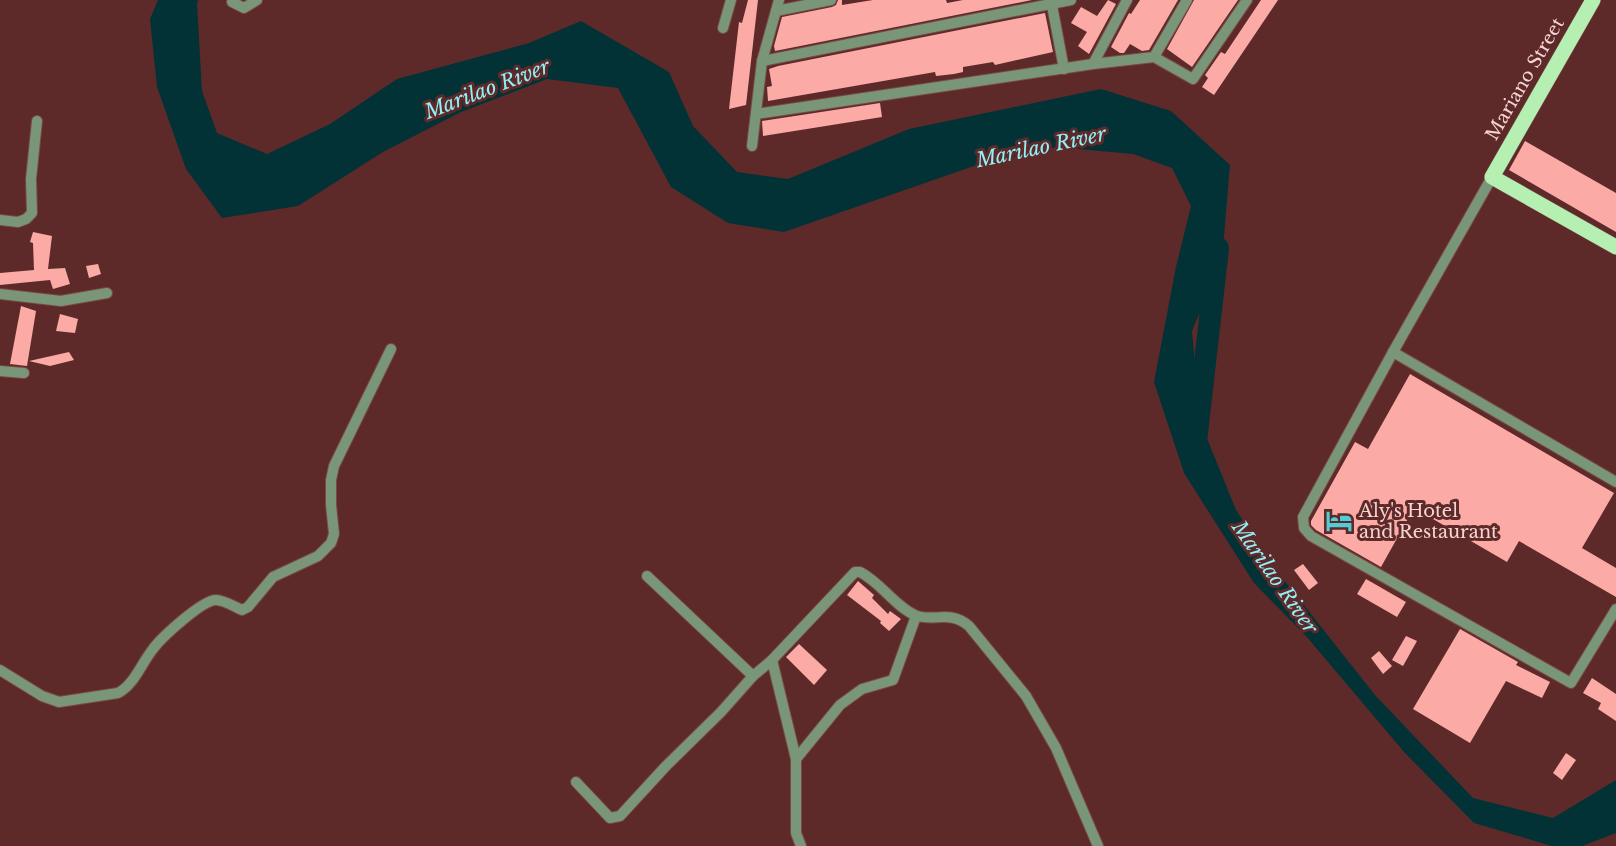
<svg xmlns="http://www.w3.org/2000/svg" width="1616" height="846" font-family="'Libre Baskerville',serif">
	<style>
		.water { fill: #023236 }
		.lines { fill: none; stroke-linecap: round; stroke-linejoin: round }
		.river { stroke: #023236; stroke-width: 22 }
		.building { fill: #fbaaa5 }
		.minor-casing { stroke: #784947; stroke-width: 12 }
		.major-casing { stroke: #784947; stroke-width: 16 }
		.minor { stroke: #7a9678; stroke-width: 10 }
		.major { stroke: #b5efb1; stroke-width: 15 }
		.labels { text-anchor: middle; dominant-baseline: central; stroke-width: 6; stroke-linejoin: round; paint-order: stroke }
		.street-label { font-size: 18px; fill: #f5d4d2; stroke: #5d2a29 }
		.poi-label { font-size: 18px; fill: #f5d4d2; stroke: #5d2a29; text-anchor: start }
		.water-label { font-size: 20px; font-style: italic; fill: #92f0f8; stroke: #5d2a29 }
	</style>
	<rect width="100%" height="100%" fill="#5d2a29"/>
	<polygon class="water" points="158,0 198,0 197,4 202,91 217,133 267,154 330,124 397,79 529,43 581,21 669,72 693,126 737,172 788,179 909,129 1101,89 1171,111 1230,165 1222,260 1192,331 1200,421 1236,510 1284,580 1375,695 1473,798 1553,818 1616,780 1616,833 1582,846 1552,846 1474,823 1405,753 1306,636 1254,583 1184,473 1154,382 1176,267 1191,206 1172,168 1133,154 1056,147 971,167 784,232 728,223 671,187 618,88 547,79 461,112 383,152 298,206 222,218 186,169 157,87 150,19"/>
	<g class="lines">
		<polyline class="river" points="1196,442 1218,248"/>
	</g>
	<g class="building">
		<polygon points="748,0 758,0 746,105 729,109 739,22 742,23"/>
		<polygon points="838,0 842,0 842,5 873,0 946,0 947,3 963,0 1032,0 775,51 774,46 782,17 832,7 836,5"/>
		<polygon points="1108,0 1116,4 1089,54 1078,46 1087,32 1071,23 1081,7 1097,16"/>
		<polygon points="1140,0 1178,0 1149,50 1142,51 1130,44 1124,53 1120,53 1111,47 1129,13 1131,14"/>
		<polygon points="1194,0 1238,0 1192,67 1167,49"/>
		<polygon points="1261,0 1278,0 1214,95 1202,87 1208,78 1205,75 1221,52 1225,54"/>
		<polygon points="1045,13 1053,52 995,65 993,62 963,67 963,72 954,74 936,76 935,72 768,101 767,87 772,86 769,69 778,66"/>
		<polygon points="880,103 882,117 763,136 762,121"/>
		<polygon points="1525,141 1616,193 1616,232 1509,170"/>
		<polygon points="33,232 52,236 48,269 65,268 70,284 53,289 50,280 0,285 0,273 34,270 33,243 30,242"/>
		<polygon points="98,264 101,274 89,278 86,266"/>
		<polygon points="21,306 36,311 27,366 10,364"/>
		<polygon points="60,314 78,319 75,333 56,331"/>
		<polygon points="69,352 74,360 50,366 29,361"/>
		<polygon points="1410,374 1614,493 1582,548 1616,568 1616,597 1519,541 1507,562 1414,508 1381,567 1316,530 1311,525 1311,521 1355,442 1368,449"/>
		<polygon points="1303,564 1318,583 1309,590 1294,570"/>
		<polygon points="1366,579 1406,602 1397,617 1357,594"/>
		<polygon points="858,581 874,595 872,598 888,614 890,611 901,619 889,631 880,623 881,621 847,595"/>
		<polygon points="1460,629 1518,662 1516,665 1550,682 1542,698 1506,681 1470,743 1413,709"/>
		<polygon points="1406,636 1417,641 1403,666 1392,660"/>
		<polygon points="799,644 827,670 814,685 786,657"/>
		<polygon points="1379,651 1392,666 1383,674 1371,658"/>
		<polygon points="1592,678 1616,694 1616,721 1598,709 1601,703 1583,693"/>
		<polygon points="1566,753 1576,760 1562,780 1553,773"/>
	</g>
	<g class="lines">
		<g class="minor-casing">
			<g id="minor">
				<polyline points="234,0 232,2 244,8 257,0"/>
				<polyline points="1051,0 1064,69"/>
				<polyline points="776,11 831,0"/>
				<polyline points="723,28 731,0"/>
				<polyline points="1154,57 1187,0"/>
				<polyline points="762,61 1071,0"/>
				<polyline points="1093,64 1127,0"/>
				<polyline points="756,114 1093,64 1154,57 1193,79 1247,0"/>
				<polyline points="752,146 762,61 779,0"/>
				<polyline points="1492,177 1393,352 1303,517 1304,528 1311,536 1571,683 1616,609"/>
				<polyline points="0,220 18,222 26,219 32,213 31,179 37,121"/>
				<polyline points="0,294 61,301 107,293"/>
				<polyline points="1393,352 1616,482"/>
				<polyline points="0,371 24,373"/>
				<polyline points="647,576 753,676"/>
				<polyline points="772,660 796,759 796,833 801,846"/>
				<path d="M 0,670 L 42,696 L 59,702 L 118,693 C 134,685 141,664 153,649 C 161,638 202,600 216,600 C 224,600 235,607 242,610 L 248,607 L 273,577 L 318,556 L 331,543 L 334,534 L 331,505 L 331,480 L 334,466 L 391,349"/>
				<polyline points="796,759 840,705 862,689 893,680 916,616"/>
				<path d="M 576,782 L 610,818 L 620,816 L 666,766 L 721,712 L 753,676 L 772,660 L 855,572 L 860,572 C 880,582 896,607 915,615 C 933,623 949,609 969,626 L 1026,696 L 1056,748 L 1098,846"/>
			</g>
		</g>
		<g class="major-casing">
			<polyline id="major" points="1593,0 1492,177 1616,247"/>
		</g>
		<use href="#minor" class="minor"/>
		<use href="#major" class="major"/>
	</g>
	<defs>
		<g id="hotel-bare" transform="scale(2.07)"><path d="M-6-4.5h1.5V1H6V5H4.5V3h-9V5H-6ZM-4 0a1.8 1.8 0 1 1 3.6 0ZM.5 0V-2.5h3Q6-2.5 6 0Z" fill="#52ccd6" stroke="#5d2a29" stroke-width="2.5" paint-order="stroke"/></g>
	</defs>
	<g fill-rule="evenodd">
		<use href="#hotel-bare" x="1339" y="521"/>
	</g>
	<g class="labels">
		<g class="street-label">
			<text transform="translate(1525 79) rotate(-60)">Mariano Street</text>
		</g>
		<g class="poi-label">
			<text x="1359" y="511">Aly's Hotel<tspan x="1359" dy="21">and Restaurant</tspan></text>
		</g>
		<g class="water-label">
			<text transform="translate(487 89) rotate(-21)">Marilao River</text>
			<text transform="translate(1041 147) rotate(-12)">Marilao River</text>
			<text transform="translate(1275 577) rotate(55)">Marilao River</text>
		</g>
	</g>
</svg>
